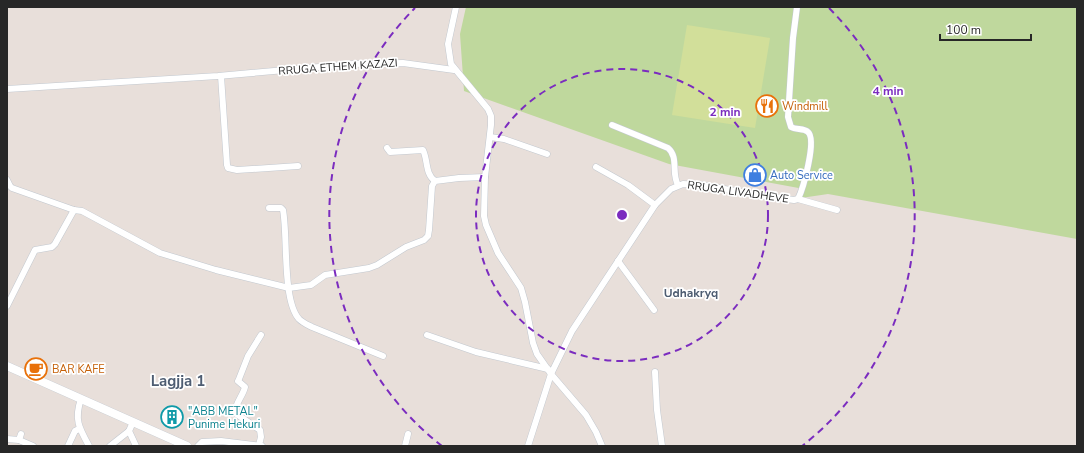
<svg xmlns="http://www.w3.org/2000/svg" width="1084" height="453" font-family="'Nunito Sans',sans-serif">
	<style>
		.green { fill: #bfd89d }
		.pitch { fill: #d2df9a }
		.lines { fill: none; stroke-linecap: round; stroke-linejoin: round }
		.minor-casing { stroke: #c2c8cf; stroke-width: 7 }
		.secondary-casing { stroke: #c2c8cf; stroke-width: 9 }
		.minor { stroke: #fff; stroke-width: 6 }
		.secondary { stroke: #fff; stroke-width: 8 }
		.ring { fill: none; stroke: #7b2cbf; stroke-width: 2; stroke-dasharray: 7 5 }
		.labels { text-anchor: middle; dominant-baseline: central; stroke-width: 3.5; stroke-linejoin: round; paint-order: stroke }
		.street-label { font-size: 11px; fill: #272727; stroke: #fff }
		.food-label { font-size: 11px; fill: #c56008; stroke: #fff; text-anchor: start }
		.shop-label { font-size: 11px; fill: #366cbe; stroke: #fff; text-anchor: start }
		.culture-label { font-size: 11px; fill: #0d838f; stroke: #fff; text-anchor: start }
		.neighbourhood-label { font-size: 12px; font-weight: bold; fill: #4e5d72; stroke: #fff }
		.district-label { font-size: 15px; font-weight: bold; fill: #4e5d72; stroke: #fff }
		.centre { fill: #7b2cbf; stroke: #fff; stroke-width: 2 }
		.ring-label { font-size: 12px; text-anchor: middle; font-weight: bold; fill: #7b2cbf; stroke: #fff; stroke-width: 3.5; stroke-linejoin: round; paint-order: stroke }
	</style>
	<rect width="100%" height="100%" fill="#e8dfda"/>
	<polygon class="green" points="466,7 1077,7 1077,239 828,194 801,198 804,189 669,164 464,91 460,34"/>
	<polygon class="pitch" points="687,25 770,38 755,128 672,115"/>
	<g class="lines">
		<g class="minor-casing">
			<g id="minor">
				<polyline points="456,7 448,44 451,64 488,109 491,116 491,125 485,177 484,216 486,225 498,253 521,288 525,302 533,343 537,354 551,374 586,415 596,432 602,446"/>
				<path d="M 797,7 L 793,38 L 788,117 L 791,127 C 796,130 804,128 808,132 C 817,140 803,189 798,199"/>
				<polyline points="221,76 227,165 228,168 237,170 298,166"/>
				<polyline points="7,89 218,76 353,64 403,63 454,70"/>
				<path d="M 612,125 L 668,148 C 679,157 671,173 678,185"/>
				<polyline points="490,137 504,139 547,154"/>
				<path d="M 387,148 L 390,152 L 423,150 C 428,160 425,174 435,181"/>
				<polyline points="596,167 628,185 655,205"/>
				<polyline points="7,180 10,186 12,188 74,210 82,211 160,253 216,270 289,288 311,285 325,275 369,268 377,265 406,247 424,240 428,236 429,230 432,186 435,181 459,178 485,177"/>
				<path d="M 269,208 L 281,208 L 283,210 C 288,236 282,300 299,319 C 303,323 308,325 312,327 L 383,356"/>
				<polyline points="618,261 654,310"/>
				<polyline points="7,306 35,250 52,247 55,244 74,210"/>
				<polyline points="427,335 476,352 548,369"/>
				<polyline points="655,372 657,410 662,446"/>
				<path d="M 81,399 C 74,419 79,428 89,446"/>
				<polyline points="133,422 129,431 136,446"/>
				<polyline points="7,439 19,440 21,434"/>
				<polyline points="19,440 33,446"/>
				<path d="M 259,445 L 261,437 L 260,430 L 235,413 C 235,403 243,396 245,387 L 238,381 L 239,379 L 248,356 L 261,335"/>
				<polyline points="68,446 75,431 79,429"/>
				<polyline points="110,446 129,431"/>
				<polyline points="198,446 202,442 221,441 262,446"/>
				<polyline points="405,446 408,434"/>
				<polyline points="528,446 551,374 572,331 655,205 671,189 683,184 703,185 762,196 794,200 798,199 837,210"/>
			</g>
		</g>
		<g class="secondary-casing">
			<polyline id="secondary" points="7,366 187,446"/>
		</g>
		<use href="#minor" class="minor"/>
		<use href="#secondary" class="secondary"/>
	</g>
	<g class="ring">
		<circle cx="622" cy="215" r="146"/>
		<path d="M442 446A293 293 0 0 1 415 8M829 8A293 293 0 0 1 802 446"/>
	</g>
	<defs>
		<g id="restaurant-ring" transform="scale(1.15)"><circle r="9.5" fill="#fff" stroke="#e8710a" stroke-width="1.5"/><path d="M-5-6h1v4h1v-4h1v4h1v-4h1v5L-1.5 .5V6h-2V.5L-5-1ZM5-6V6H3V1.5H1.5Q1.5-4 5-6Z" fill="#e8710a"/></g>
		<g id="shop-ring" transform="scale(1.15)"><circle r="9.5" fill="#fff" stroke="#3f7fe0" stroke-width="1.5"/><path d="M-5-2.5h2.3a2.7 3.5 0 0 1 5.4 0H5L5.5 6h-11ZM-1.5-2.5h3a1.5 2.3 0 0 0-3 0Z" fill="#3f7fe0"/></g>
		<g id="cafe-ring" transform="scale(1.15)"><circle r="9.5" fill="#fff" stroke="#e8710a" stroke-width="1.5"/><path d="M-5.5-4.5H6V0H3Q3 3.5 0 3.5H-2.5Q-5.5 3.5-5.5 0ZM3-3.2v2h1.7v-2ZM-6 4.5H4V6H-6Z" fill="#e8710a"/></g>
		<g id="building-ring" transform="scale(1.15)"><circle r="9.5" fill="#fff" stroke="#0f9aa8" stroke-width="1.5"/><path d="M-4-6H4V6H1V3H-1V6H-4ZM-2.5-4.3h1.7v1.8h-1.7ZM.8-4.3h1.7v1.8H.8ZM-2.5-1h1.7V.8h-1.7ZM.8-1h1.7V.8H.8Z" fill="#0f9aa8"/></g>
	</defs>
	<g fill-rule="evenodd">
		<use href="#restaurant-ring" x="767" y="106"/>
		<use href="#shop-ring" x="755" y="175"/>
		<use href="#cafe-ring" x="36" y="369"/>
		<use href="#building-ring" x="172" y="417"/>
	</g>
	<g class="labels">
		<g class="street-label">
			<text transform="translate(338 67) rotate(-4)">RRUGA ETHEM KAZAZI</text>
			<text transform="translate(738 192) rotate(8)">RRUGA LIVADHEVE</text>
		</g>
		<g class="food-label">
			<text x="782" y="106">Windmill</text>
			<text x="52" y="369">BAR KAFE</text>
		</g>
		<g class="shop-label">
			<text x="770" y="175">Auto Service</text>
		</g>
		<g class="culture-label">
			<text x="188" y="411">"ABB METAL"<tspan x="188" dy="13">Punime Hekuri</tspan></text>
		</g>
		<g class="neighbourhood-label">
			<text x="691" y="293">Udhakryq</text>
		</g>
		<g class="district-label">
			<text x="178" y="381">Lagjja 1</text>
		</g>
	</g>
	<circle cx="622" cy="215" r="6" class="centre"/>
	<g class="ring-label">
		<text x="888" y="95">4 min</text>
		<text x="725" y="116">2 min</text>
	</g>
	<rect width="1084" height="453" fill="none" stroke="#272727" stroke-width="16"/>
	<path d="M940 34v6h91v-6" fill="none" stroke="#272727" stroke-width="2"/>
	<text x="946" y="34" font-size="12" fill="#272727" stroke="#ffffff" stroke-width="3" paint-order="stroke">100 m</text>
</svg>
